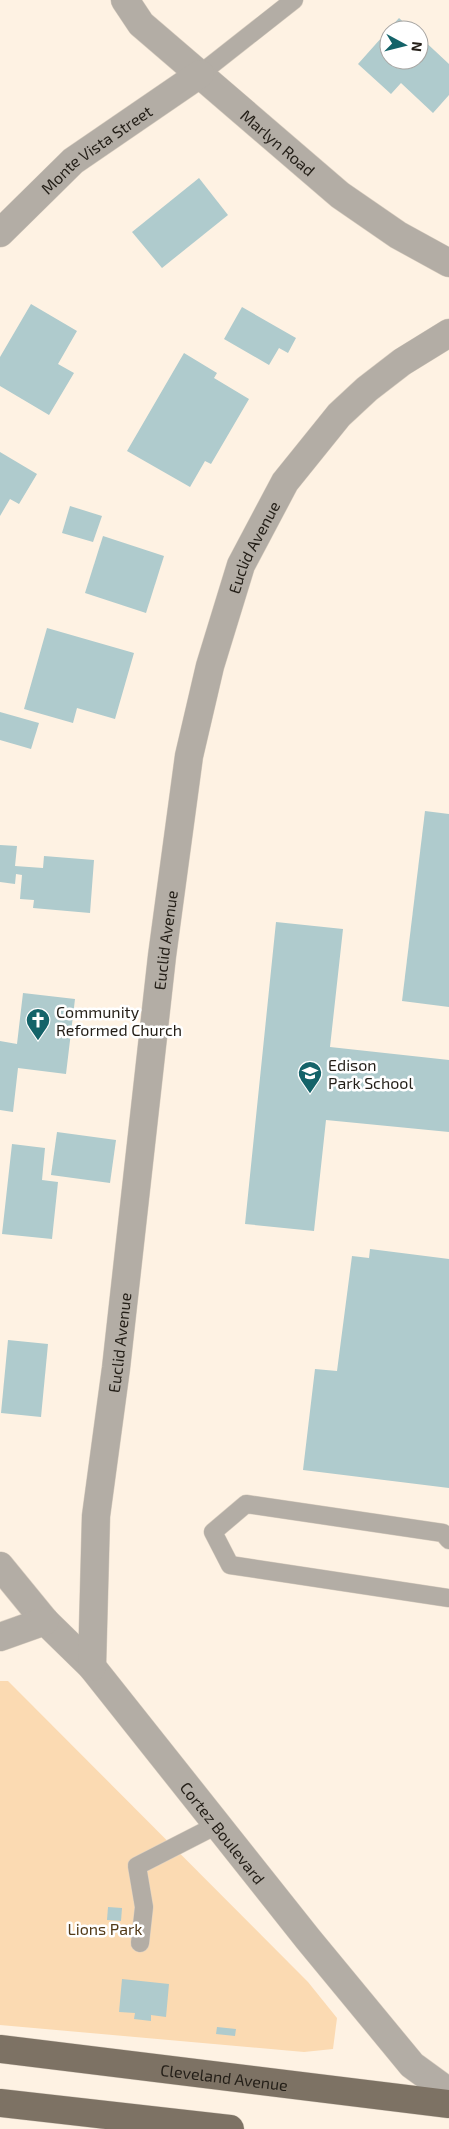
<svg xmlns="http://www.w3.org/2000/svg" width="449" height="2129" font-family="'Exo 2',sans-serif">
	<style>
		.green { fill: #fbdab2 }
		.building { fill: #afcbcd }
		.lines { fill: none; stroke-linecap: round; stroke-linejoin: round }
		.service-casing { stroke: #dbd0c2; stroke-width: 19 }
		.minor-casing { stroke: #dbd0c2; stroke-width: 29 }
		.primary-casing { stroke: #dbd0c2; stroke-width: 29 }
		.service { stroke: #b3ada5; stroke-width: 18 }
		.minor { stroke: #b3ada5; stroke-width: 28 }
		.primary { stroke: #7d7264; stroke-width: 28 }
		.labels { text-anchor: middle; dominant-baseline: central; stroke-width: 5; stroke-linejoin: round; paint-order: stroke }
		.street-label { font-size: 16px; fill: #231e17; stroke: #fff }
		.poi-label { font-size: 16px; fill: #231e17; stroke: #fff; text-anchor: start }
		.park-label { font-size: 16px; fill: #533a17; stroke: #fff }
	</style>
	<rect width="100%" height="100%" fill="#fef2e3"/>
	<polygon class="green" points="0,1681 8,1681 308,1982 337,2018 333,2049 304,2052 0,2025"/>
	<g class="building">
		<polygon points="399,18 412,30 389,30 389,60 419,60 419,36 449,64 449,95 433,113 401,83 391,94 358,64"/>
		<polygon points="199,178 228,215 162,268 132,232"/>
		<polygon points="31,304 77,331 58,364 74,373 49,415 0,386 0,357"/>
		<polygon points="242,307 296,338 288,353 279,348 269,365 224,339"/>
		<polygon points="184,353 217,373 214,378 249,399 211,464 205,461 190,487 127,451"/>
		<polygon points="0,452 37,474 19,504 10,499 0,516"/>
		<polygon points="70,506 102,516 93,542 62,533"/>
		<polygon points="103,536 164,556 146,613 85,593"/>
		<polygon points="47,628 134,653 115,719 77,708 73,723 24,709"/>
		<polygon points="0,712 39,723 31,749 0,740"/>
		<polygon points="425,811 449,814 449,1007 402,1001"/>
		<polygon points="0,845 17,846 15,866 43,868 44,856 94,860 90,913 33,908 34,900 20,899 22,875 16,874 15,884 0,882"/>
		<polygon points="276,922 343,929 330,1047 449,1060 449,1132 326,1120 314,1231 245,1224"/>
		<polygon points="23,993 75,999 66,1074 18,1068 13,1112 0,1110 0,1041 17,1044"/>
		<polygon points="57,1132 116,1140 110,1183 51,1175"/>
		<polygon points="12,1144 45,1148 42,1180 58,1182 52,1239 2,1234"/>
		<polygon points="370,1249 449,1259 449,1488 303,1470 315,1369 337,1371 352,1256 369,1258"/>
		<polygon points="8,1340 48,1344 41,1417 1,1413"/>
		<polygon points="108,1907 122,1908 121,1921 107,1920"/>
		<polygon points="122,1979 169,1984 166,2017 151,2015 151,2021 134,2019 135,2013 119,2012"/>
		<polygon points="217,2027 236,2029 235,2036 216,2034"/>
	</g>
	<g class="lines">
		<g class="service-casing">
			<g id="service">
				<polyline points="200,74 294,0"/>
				<polyline points="449,1540 443,1533 246,1504 213,1532 230,1565 449,1598"/>
				<polyline points="140,1943 144,1907 137,1866 217,1825"/>
			</g>
		</g>
		<g class="minor-casing">
			<g id="minor">
				<path id="s1" d="M 125,0 L 141,24 L 340,195 L 398,235 L 449,263"/>
				<path id="s2" d="M 0,233 L 73,161 L 200,74"/>
				<path id="s3" d="M 0,1566 L 45,1621 L 92,1667 L 308,1939 L 412,2065 L 449,2092"/>
				<polyline points="0,1637 45,1621"/>
				<path id="s4" d="M 92,1667 L 96,1516 L 116,1368 L 162,956 L 189,756 L 210,666 L 241,565 L 285,482 L 339,415 L 367,389 L 402,362 L 449,333"/>
			</g>
		</g>
		<g class="primary-casing">
			<g id="primary">
				<path id="s5" d="M 0,2049 L 449,2104"/>
				<polyline points="0,2103 230,2129"/>
			</g>
		</g>
		<use href="#service" class="service"/>
		<use href="#minor" class="minor"/>
		<use href="#primary" class="primary"/>
	</g>
	<defs>
		<g id="church-pin" transform="scale(1.25)"><path d="M0 17L-7.5 6A9.5 9.5 0 1 1 7.5 6Z" fill="#146369" stroke="#fff"/><path d="M-1.2-6h2.4v3.5h3.3v2.4h-3.3V6h-2.4V-.1h-3.3v-2.4h3.3Z" fill="#fff"/></g>
		<g id="school-pin" transform="scale(1.25)"><path d="M0 17L-7.5 6A9.5 9.5 0 1 1 7.5 6Z" fill="#146369" stroke="#fff"/><path d="M0-5L7-2L0 1L-7-2ZM-4 1L0 2.5L4 1V4Q0 6-4 4Z" fill="#fff"/></g>
	</defs>
	<g fill-rule="evenodd">
		<use href="#church-pin" x="38" y="1020"/>
		<use href="#school-pin" x="310" y="1073"/>
	</g>
	<g class="labels">
		<g class="street-label">
			<text stroke="none"><textPath href="#s1" startOffset="210">Marlyn Road</textPath></text>
			<text stroke="none"><textPath href="#s2" startOffset="128">Monte Vista Street</textPath></text>
			<text stroke="none"><textPath href="#s4" startOffset="1136">Euclid Avenue</textPath></text>
			<text stroke="none"><textPath href="#s4" startOffset="731">Euclid Avenue</textPath></text>
			<text stroke="none"><textPath href="#s4" startOffset="326">Euclid Avenue</textPath></text>
			<text stroke="none"><textPath href="#s3" startOffset="348">Cortez Boulevard</textPath></text>
			<text stroke="none"><textPath href="#s5" startOffset="226">Cleveland Avenue</textPath></text>
		</g>
		<g class="poi-label">
			<text x="56" y="1011">Community<tspan x="56" dy="18">Reformed Church</tspan></text>
			<text x="328" y="1064">Edison<tspan x="328" dy="18">Park School</tspan></text>
		</g>
		<g class="park-label">
			<text x="105" y="1928">Lions Park</text>
		</g>
	</g>
	<g transform="translate(404 45) rotate(97)"><circle r="24" fill="#ffffff" stroke="#a7a5a2"/>
	<path d="M0-4L9 19L0 12L-9 19Z" fill="#146369"/>
	<text y="-8" font-size="14" font-weight="bold" text-anchor="middle" fill="#231e17">N</text>
	</g>
</svg>
